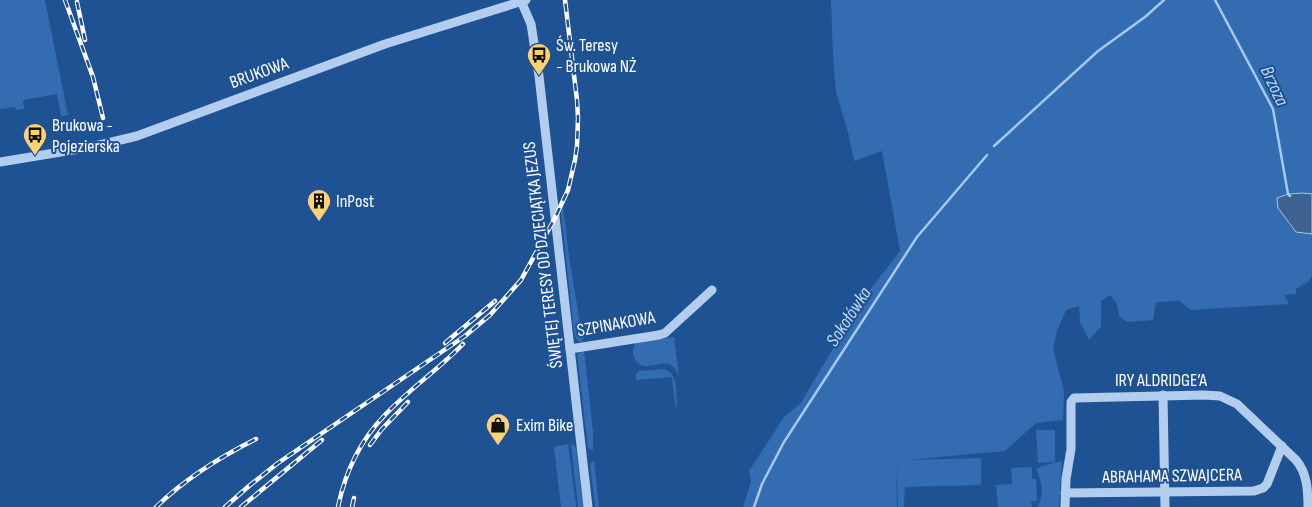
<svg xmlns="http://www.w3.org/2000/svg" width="1312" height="507" font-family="'Sofia Sans Condensed',sans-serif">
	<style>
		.green { fill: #346cb1 }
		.water { fill: #3e6391; stroke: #a5c8ef }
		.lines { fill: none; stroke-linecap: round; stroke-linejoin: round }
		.stream { stroke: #a5c8ef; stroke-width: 2.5 }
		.minor { stroke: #b2cdee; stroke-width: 9 }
		.rail-casing { stroke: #fff; stroke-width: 4.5 }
		.rail { stroke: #1f5293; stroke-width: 2.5; stroke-dasharray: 8; stroke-linecap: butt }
		.labels { text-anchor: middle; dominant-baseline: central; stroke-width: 4; stroke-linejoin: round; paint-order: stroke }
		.poi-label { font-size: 18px; fill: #fff; stroke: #1f5293; text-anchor: start }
		.street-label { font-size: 18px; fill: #fff; stroke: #1f5293 }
		.water-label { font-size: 19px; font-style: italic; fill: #bed7f5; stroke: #1f5293 }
	</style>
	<rect width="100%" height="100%" fill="#1f5293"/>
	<g class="green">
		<polygon points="0,0 45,0 68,115 61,116 57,94 23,100 24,109 16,110 15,107 0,109"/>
		<polygon points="831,0 1312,0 1312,194 1288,194 1278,208 1295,232 1312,234 1312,276 1309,281 1296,289 1296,294 1284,295 1289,304 1191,310 1179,301 1156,302 1153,320 1127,322 1119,316 1117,304 1110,295 1101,301 1101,327 1089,340 1080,322 1079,306 1066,310 1057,331 1053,349 1064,391 1063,420 1036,423 1005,451 907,460 981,458 981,485 905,487 904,507 898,507 896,460 897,507 743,507 751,482 749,471 784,417 800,404 862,300 900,251 882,151 854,161 848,132 836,92 833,57"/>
		<path d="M 563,207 L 569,256 L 583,342 C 577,343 575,337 574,332 L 561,212 Z"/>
		<path d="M 674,337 L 679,376 C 670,353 654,370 641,365 C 632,361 630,347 638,342 Z"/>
		<polygon points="584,350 593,432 593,451 588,447 577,355"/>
		<path d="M 664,369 C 678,373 676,392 677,405 L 675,405 L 672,377 L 636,380 L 636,374 L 639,371 Z"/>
		<polygon points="1036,430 1055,430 1055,462 1038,463"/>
		<polygon points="568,444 576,505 576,507 561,507 554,447"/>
		<polygon points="571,444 573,444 576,448 583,507 578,507"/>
		<polygon points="594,460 599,507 595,507 595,505 590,464"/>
		<path d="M 1062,461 L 1059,507 L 1037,507 C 1045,495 1042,482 1036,469 L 1042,466 Z"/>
		<polygon points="1032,467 1032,479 1036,479 1037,501 1031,501 1032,507 998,507 996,485 1012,484 1011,468"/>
	</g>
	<polygon class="water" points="1302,193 1312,194 1312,234 1296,232 1278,208 1277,198 1288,194"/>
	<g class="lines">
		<g class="stream">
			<polyline points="1215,0 1273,109 1288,194 1290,196"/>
			<polyline points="994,146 1098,51 1145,17 1164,0"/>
			<polyline points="754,507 762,484 784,442 917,237 987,155"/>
		</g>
		<g class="minor">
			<polyline points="521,1 531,24 539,76 588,507"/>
			<polyline points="0,162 91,147 137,136 385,44 526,0"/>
			<polyline points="570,349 659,335 665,333 712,290"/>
			<polyline points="1163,395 1165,507"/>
			<polyline points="1065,493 1254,491 1263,488 1267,484 1282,446"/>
			<path d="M 1065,507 L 1066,479 L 1071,449 L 1071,402 L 1074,398 L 1204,395 L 1220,396 L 1237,404 L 1296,460 C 1307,473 1308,490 1308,507"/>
		</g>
		<g class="rail-casing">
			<g id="rail">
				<polyline points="65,0 93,77 103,118"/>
				<polyline points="77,2 85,40"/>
				<polyline points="445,343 495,301"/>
				<polyline points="370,445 382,429 408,402"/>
				<path d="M 156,507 C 185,479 220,457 256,439"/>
				<polyline points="225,507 249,486 278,463 465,336 490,315 521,280 555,218 568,190 575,160 577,146 578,118 577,100 565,0"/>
				<polyline points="241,507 322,440"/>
				<path d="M 338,507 C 345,473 360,441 384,416 C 408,390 438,370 463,344"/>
				<polyline points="352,507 354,498"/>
			</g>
		</g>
		<use href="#rail" class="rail"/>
	</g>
	<defs>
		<g id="bus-pin" transform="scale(1.25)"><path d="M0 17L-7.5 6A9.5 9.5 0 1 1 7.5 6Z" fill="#fcd372" stroke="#1f5293"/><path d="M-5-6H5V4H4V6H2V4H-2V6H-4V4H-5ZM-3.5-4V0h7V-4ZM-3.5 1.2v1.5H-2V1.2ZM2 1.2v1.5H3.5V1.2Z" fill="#111"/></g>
		<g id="building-pin" transform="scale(1.25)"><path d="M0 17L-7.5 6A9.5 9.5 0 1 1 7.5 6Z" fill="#fcd372" stroke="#1f5293"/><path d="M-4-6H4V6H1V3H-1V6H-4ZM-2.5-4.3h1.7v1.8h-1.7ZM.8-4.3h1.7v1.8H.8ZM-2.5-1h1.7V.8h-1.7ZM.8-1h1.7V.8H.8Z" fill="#111"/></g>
		<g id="shop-pin" transform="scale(1.25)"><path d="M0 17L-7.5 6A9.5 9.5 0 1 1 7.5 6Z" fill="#fcd372" stroke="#1f5293"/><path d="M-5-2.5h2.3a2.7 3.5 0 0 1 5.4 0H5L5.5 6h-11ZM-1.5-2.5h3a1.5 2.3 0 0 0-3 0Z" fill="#111"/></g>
	</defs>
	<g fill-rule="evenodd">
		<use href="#bus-pin" x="539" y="55"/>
		<use href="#bus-pin" x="35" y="135"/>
		<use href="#building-pin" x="319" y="201"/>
		<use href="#shop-pin" x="498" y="425"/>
	</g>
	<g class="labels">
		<g class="poi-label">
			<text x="556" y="45">Św. Teresy<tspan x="556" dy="21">- Brukowa NŻ</tspan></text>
			<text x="52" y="125">Brukowa -<tspan x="52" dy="21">Pojezierska</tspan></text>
			<text x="336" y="201">InPost</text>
			<text x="516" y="425">Exim Bike</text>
		</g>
		<g class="street-label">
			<text transform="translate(259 73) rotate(-20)">BRUKOWA</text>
			<text transform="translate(543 255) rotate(-97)">ŚWIĘTEJ TERESY OD DZIECIĄTKA JEZUS</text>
			<text transform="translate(616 324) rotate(-10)">SZPINAKOWA</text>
			<text x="1161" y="380">IRY ALDRIDGE’A</text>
			<text transform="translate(1172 476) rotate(-1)">ABRAHAMA SZWAJCERA</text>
		</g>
		<g class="water-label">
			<text transform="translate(1274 86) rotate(65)">Brzoza</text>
			<text transform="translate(849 317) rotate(-57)">Sokołówka</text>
		</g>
	</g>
</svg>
